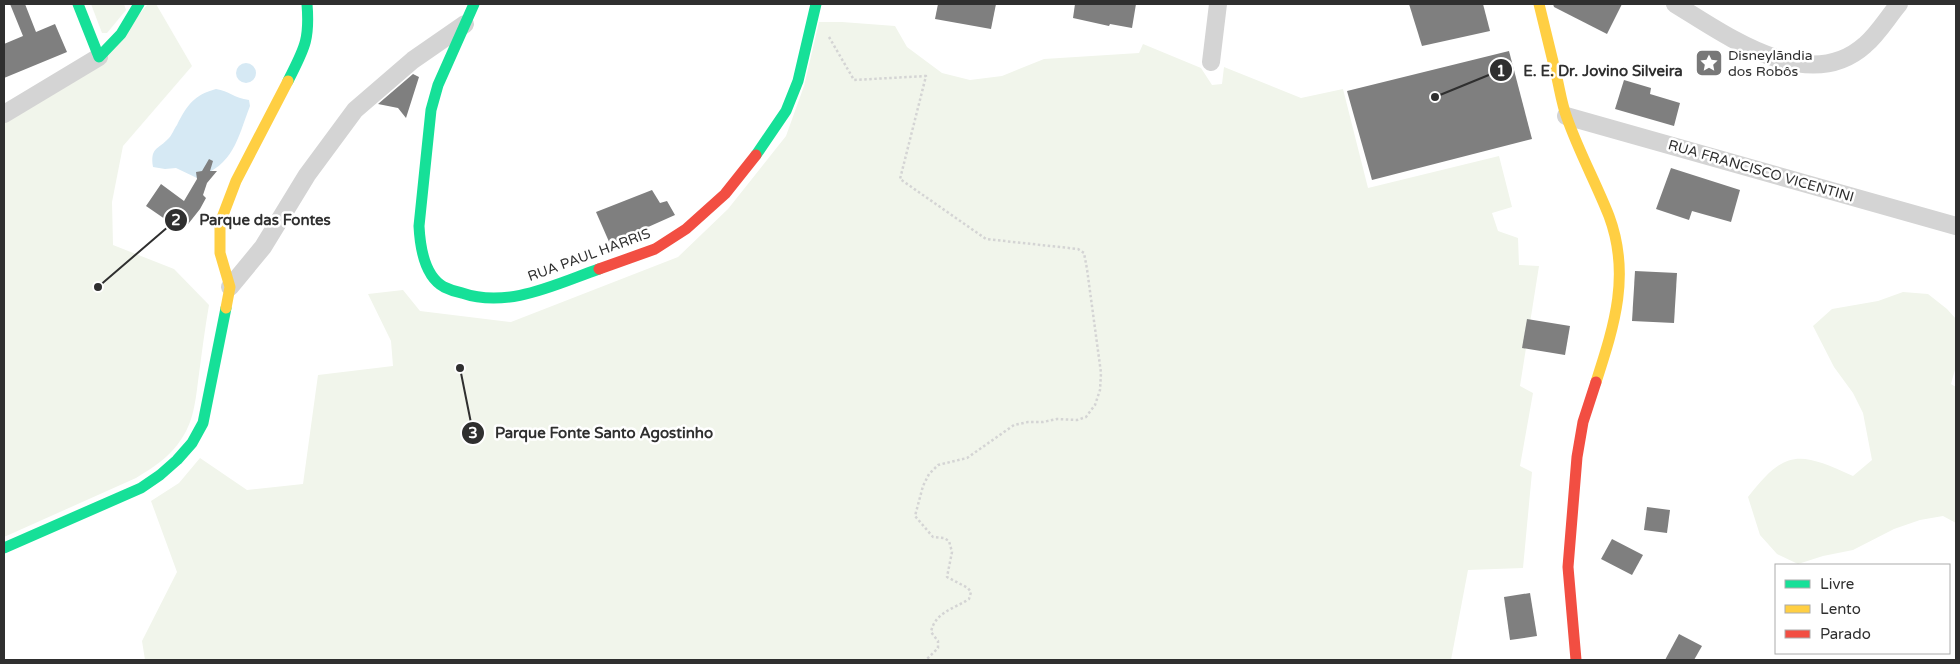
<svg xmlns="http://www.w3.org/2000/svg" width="1960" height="664" font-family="'Varela Round',sans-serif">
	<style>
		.green { fill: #f1f5eb }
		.water { fill: #d6e9f4 }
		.building { fill: #7f7f7f }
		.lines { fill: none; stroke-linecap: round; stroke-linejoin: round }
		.path { stroke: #d4d4d4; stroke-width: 2.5; stroke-dasharray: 2.5 2.5; stroke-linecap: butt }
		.street { stroke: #d4d4d4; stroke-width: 18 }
		.fast { stroke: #16e098; stroke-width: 11 }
		.slow { stroke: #ffcf43; stroke-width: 11 }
		.jam { stroke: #f24e42; stroke-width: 11 }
		.labels { text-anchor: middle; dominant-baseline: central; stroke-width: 5; stroke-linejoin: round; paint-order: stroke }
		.poi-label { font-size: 14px; fill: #2f2f2f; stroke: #fff; text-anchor: start }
		.street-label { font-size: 14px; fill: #2f2f2f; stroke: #fff }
		.leader { fill: none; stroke: #2f2f2f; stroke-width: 2 }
		.callout-dot { fill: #2f2f2f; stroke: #fff; stroke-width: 2 }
		.mark-label { font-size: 15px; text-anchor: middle; font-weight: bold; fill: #fff }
		.callout-label { font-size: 15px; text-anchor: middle; font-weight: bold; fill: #2f2f2f; stroke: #fff; stroke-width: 5; stroke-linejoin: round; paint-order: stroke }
	</style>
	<rect width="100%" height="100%" fill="#fff"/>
	<g class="green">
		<polygon points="91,4 124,4 126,10 107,33 102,33"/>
		<path d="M 148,4 L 156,4 L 192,66 L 123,146 L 112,202 L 113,245 L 174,269 L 209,305 C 205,328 202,351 199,374 C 196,395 195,419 182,438 C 171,456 154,467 136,478 L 4,537 L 4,119 L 98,63 Z"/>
		<polygon points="819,22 842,22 895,26 907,47 942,73 970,80 1002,76 1044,59 1139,53 1143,44 1201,68 1212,85 1222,84 1224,67 1301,98 1343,89 1368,188 1499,156 1512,207 1492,213 1498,231 1518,238 1519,265 1539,266 1520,386 1533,393 1520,466 1532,472 1523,568 1468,570 1451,660 145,660 142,641 177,572 151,501 179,483 200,458 247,490 303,484 318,375 393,366 391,341 368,294 403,290 420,311 511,322 678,257 728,209 786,136 804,86"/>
		<path d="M 1903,292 L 1928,294 L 1947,309 L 1956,319 L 1956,366 L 1951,384 L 1956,387 L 1956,523 L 1943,516 L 1920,520 L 1894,529 L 1853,550 L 1823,556 L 1798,564 L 1777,554 L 1760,535 L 1748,497 C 1785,449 1799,451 1853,476 L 1872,460 L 1863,413 L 1853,393 L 1834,367 L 1813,326 L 1832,309 L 1878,301 Z"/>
	</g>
	<g class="water">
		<circle cx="246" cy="73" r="10"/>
		<path d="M 216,89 C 229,91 234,98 249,100 L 250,106 C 237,140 234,164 197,178 L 176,168 L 165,169 L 153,167 C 150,147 158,150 169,138 C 172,135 174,129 177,125 C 187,105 194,95 216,89 Z"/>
	</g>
	<g class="building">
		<polygon points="10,4 25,4 36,32 55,24 67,52 4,78 4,44 23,36"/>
		<polygon points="938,4 996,4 991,29 935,19"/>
		<polygon points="1075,4 1136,4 1132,28 1110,24 1109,26 1073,18"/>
		<polygon points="1409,4 1483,4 1490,31 1422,46"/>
		<polygon points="1553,4 1622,4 1607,34 1554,7"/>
		<polygon points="1509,51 1532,139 1372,180 1347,91"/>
		<polygon points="413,74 419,77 406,118 398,108 378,104"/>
		<polygon points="1624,80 1651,88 1650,94 1680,103 1674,126 1615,109"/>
		<polygon points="209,159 213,161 210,171 217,171 207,183 203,195 206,198 200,209 185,228 178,228 146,206 161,184 184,201 197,179 196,172 202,171"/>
		<polygon points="1671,168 1740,190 1731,222 1692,211 1689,220 1656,209"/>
		<polygon points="652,190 660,203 667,201 675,215 610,244 596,212"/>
		<polygon points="1635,271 1677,273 1674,323 1632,321"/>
		<polygon points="1527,319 1570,326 1565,355 1522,348"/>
		<polygon points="1647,507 1670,510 1667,533 1644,530"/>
		<polygon points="1612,539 1643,555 1632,575 1601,559"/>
		<polygon points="1530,593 1537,636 1510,640 1504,597"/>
		<polygon points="1679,634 1702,646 1694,660 1665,660"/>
	</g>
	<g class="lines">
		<path class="path" d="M 829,37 L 854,80 L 926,76 L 900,179 L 986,239 L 1078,249 L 1084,253 L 1087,269 L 1101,373 L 1100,390 L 1095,405 L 1086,417 L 1077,420 L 1057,419 L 1043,422 L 1028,422 L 1014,425 L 967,458 L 938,465 L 929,474 L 923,486 L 915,516 L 933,537 L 944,538 L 949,541 L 952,552 L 947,577 L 968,588 L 971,592 L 969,599 C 954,609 935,612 931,632 L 938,641 L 938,648 L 926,660"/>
		<g class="street">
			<path d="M 1675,4 C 1726,35 1808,96 1865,45 C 1878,34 1888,17 1899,4"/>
			<polyline points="1211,62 1218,4"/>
			<polyline points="4,114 99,57"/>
			<polyline points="1566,116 1956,226"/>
			<polyline points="230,287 263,247 307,175 355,110 413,60 465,24"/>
		</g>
		<g class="fast">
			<polyline points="78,4 99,57 121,34 139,4"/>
			<path d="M 474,4 L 438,85 L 431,110 L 419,226 C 420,246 424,276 444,287 C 450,290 457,292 462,293 C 508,309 556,284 599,269"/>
			<path d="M 288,81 C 304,49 310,41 307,4"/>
			<polyline points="756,155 786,111 798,81 816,4"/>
			<polyline points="4,548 141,488 160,475 177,460 192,443 203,423 226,308"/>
		</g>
		<g class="slow">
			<path d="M 1539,4 C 1545,29 1551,53 1557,78 C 1560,91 1562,105 1567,118 C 1579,152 1596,183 1609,216 C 1631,275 1614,326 1596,382"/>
			<polyline points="226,308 230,287 220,253 220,223 236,181 288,81"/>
		</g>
		<g class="jam">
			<polyline points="599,269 655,249 686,229 725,194 756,155"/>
			<polyline points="1576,660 1568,567 1577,457 1583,422 1596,382"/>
		</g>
	</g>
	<defs>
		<g id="sight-square" transform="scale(1.4375)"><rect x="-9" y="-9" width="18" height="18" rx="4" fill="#787878" stroke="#fff"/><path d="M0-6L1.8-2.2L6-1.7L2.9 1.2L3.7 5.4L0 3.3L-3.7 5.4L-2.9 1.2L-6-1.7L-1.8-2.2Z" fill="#fff"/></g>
	</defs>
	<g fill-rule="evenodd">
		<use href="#sight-square" x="1709" y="63"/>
	</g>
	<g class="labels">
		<g class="poi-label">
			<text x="1728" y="55">Disneylãndia<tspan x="1728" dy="16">dos Robôs</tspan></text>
		</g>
		<g class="street-label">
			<text transform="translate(1761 171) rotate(16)">RUA FRANCISCO VICENTINI</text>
			<text transform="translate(589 255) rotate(-20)">RUA PAUL HARRIS</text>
		</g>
	</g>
	<path class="leader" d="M1435 97L1501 70M98 287L176 220M460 368L473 433"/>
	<g class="callout-dot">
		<circle cx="1435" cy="97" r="5"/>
		<circle cx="98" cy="287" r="5"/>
		<circle cx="460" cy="368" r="5"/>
		<circle cx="1501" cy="70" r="12"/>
		<circle cx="176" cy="220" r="12"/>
		<circle cx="473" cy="433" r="12"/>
	</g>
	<g class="mark-label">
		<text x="1501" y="76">1</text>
		<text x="176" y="225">2</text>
		<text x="473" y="438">3</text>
	</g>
	<g class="callout-label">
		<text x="1603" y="76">E. E. Dr. Jovino Silveira</text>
		<text x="265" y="225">Parque das Fontes</text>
		<text x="604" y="438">Parque Fonte Santo Agostinho</text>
	</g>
	<rect width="1960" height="664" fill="none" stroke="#2f2f2f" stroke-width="10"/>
	<rect x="1775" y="564" width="175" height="90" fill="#ffffff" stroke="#acacac"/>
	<rect x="1785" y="580" width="25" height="8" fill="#16e098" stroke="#acacac"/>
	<text x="1820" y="589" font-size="15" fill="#2f2f2f">Livre</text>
	<rect x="1785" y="605" width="25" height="8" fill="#ffcf43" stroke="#acacac"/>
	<text x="1820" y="614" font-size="15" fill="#2f2f2f">Lento</text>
	<rect x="1785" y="630" width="25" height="8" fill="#f24e42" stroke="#acacac"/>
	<text x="1820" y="639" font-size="15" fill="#2f2f2f">Parado</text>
</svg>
